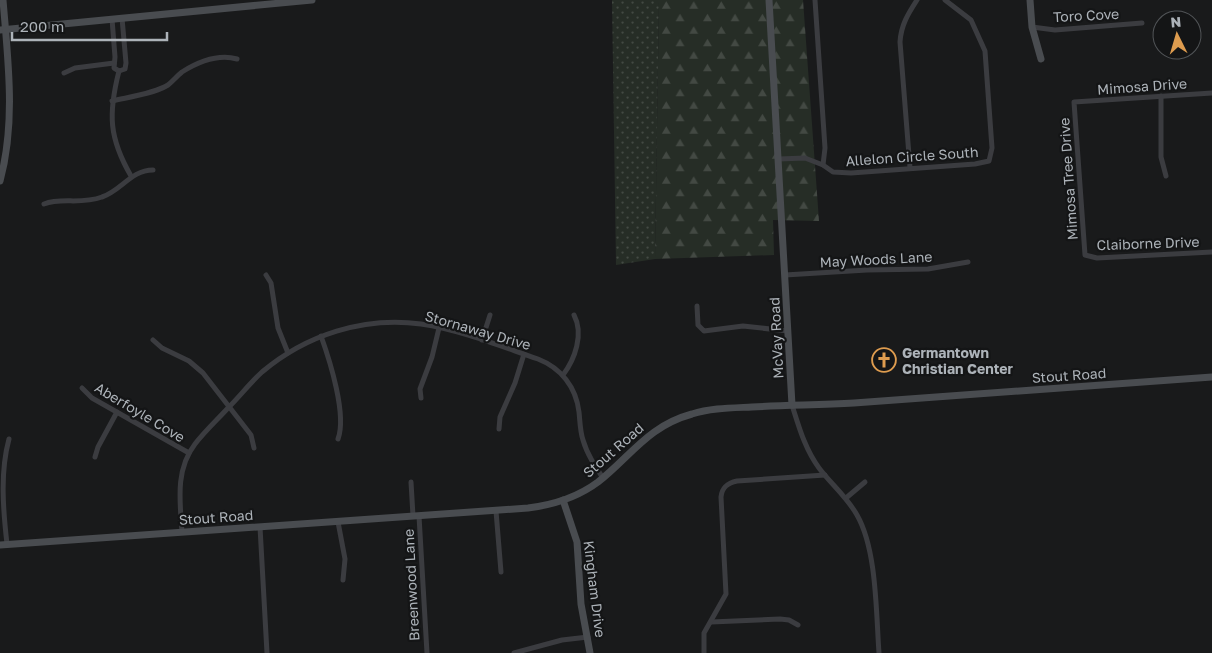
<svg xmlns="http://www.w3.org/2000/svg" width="1212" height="653" font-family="'Golos Text',sans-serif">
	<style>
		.grass { fill: url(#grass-dots) }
		.forest { fill: url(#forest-firs) }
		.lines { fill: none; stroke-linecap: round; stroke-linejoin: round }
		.street { stroke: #3b3c40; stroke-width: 5 }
		.secondary { stroke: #494c50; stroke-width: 7 }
		.labels { text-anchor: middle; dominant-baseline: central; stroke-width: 4.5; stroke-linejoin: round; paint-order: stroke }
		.street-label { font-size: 14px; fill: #adb3b9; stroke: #141516 }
		.poi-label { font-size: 14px; font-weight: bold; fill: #adb3b9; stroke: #141516; text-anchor: start }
	</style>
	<defs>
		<pattern id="grass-dots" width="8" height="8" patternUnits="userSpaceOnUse" patternTransform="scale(1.25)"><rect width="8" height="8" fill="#262d26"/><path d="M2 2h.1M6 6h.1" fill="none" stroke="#434943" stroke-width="1.8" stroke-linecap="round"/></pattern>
		<pattern id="forest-firs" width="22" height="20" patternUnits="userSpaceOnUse" patternTransform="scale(1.25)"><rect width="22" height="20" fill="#262d26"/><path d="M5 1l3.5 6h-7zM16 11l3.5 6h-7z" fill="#434943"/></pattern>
	</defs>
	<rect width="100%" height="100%" fill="#191a1b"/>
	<polygon class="grass" points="612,0 659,0 655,259 616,265"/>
	<polygon class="forest" points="659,0 803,0 819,221 773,220 774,255 655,259"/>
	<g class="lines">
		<g class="street">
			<polyline points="815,0 825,148 823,165"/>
			<polyline points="112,19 115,57 114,68 119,71"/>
			<polyline points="1032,27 1055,30 1142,23"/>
			<path d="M 119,71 C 108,114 109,138 131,176"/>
			<polyline points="119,71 125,69 126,63 122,18"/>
			<polyline points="64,73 75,68 114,63"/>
			<polyline points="1212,93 1074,102 1085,255 1097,258 1212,252"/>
			<polyline points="1161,96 1161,157 1166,176"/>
			<path d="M 112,101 C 129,97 153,94 168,85 C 173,81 177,76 182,72 C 198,62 219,54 237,59"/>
			<polyline points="779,159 805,158 823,165 833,172 851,173 975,164 989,161 992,148 985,51 971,20 945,0"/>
			<path d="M 910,168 L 900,42 C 901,25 908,14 917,0"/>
			<path d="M 44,204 C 62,197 80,205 102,197 C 121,191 131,170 153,170"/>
			<polyline points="266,275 271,283 278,328 288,353"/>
			<polyline points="785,275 867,270 928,269 968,262"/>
			<polyline points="697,306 698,325 704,331 743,326 788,331"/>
			<path d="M 321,336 C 330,361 347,415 338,439"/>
			<polyline points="153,340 162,348 189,361 203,373 251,435 254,448"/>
			<polyline points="482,340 490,315"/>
			<path d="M 563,375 C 575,359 584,334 574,315"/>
			<polyline points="82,388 92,398 189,453"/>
			<polyline points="421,398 420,389 432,357 439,328"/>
			<path d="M 792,405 C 799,427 805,449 819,468 C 831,484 847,497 857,515 C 877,550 876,613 879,653"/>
			<polyline points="499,429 500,417 515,383 524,354"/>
			<polyline points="95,457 98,447 117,412"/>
			<polyline points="411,482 413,516"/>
			<polyline points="846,498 865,482"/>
			<polyline points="496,511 501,572"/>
			<polyline points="419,516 427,653"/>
			<polyline points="338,522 345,559 343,580"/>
			<polyline points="260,527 267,653"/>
			<path d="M 182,532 C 180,502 175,470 195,444 C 205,431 217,420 228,408 C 240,396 250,383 262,372 C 306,335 364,316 421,324 C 461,330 500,346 538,359 C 561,368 576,387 579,412 C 580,421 580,431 583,440 C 587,454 595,466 603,478"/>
			<path d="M 7,544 C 3,509 0,472 9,439"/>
			<polyline points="711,622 780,619 789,620 798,625"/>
			<polyline points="514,653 562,640 588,637"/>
			<path d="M 704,653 L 704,633 L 726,594 L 721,497 C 722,487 728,483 737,481 L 825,475"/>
		</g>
		<g class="secondary">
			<polyline points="769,0 792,405"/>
			<polyline points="1030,0 1032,27 1041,59"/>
			<polyline points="0,30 312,0"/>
			<path d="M 0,181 C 16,122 8,61 3,0"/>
			<polyline points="563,500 577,542 581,604 590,653"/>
			<path d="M 0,545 L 528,508 C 552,505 578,497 598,482 C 631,456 648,426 692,414 C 711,408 731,408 752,407 C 786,405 819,405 854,403 C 973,394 1093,386 1212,377"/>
		</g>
	</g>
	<defs>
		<g id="church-ring" transform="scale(1.25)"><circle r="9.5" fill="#141516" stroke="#de9c4f" stroke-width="1.5"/><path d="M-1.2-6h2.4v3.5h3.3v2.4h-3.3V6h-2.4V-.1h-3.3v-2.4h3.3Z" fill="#de9c4f"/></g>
	</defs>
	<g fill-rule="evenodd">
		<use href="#church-ring" x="884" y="360"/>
	</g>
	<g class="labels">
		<g class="street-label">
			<text transform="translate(1086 15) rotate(-3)">Toro Cove</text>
			<text transform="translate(1142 86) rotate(-4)">Mimosa Drive</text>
			<text transform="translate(912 156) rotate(-4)">Allelon Circle South</text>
			<text transform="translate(1068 179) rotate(-94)">Mimosa Tree Drive</text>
			<text transform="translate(1148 243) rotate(-2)">Claiborne Drive</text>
			<text transform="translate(876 259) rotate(-3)">May Woods Lane</text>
			<text transform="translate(478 330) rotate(16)">Stornaway Drive</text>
			<text transform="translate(776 338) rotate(-93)">McVay Road</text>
			<text transform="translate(1069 375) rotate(-4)">Stout Road</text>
			<text transform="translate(140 412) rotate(31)">Aberfoyle Cove</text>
			<text transform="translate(613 450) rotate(-41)">Stout Road</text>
			<text transform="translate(216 517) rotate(-4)">Stout Road</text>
			<text transform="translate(411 585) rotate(-93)">Breenwood Lane</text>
			<text transform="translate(595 589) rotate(83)">Kingham Drive</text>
		</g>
		<g class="poi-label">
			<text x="902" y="352">Germantown<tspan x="902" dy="16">Christian Center</tspan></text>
		</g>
	</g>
	<g transform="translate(1177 35) rotate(355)"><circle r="24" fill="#141516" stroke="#515457"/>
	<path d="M0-4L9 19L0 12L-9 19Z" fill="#de9c4f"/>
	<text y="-8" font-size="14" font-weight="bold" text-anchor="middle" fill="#adb3b9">N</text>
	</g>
	<path d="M12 32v8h155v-8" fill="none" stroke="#adb3b9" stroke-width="2.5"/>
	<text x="20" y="32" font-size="15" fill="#adb3b9" stroke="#141516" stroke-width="4" paint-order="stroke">200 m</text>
</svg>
